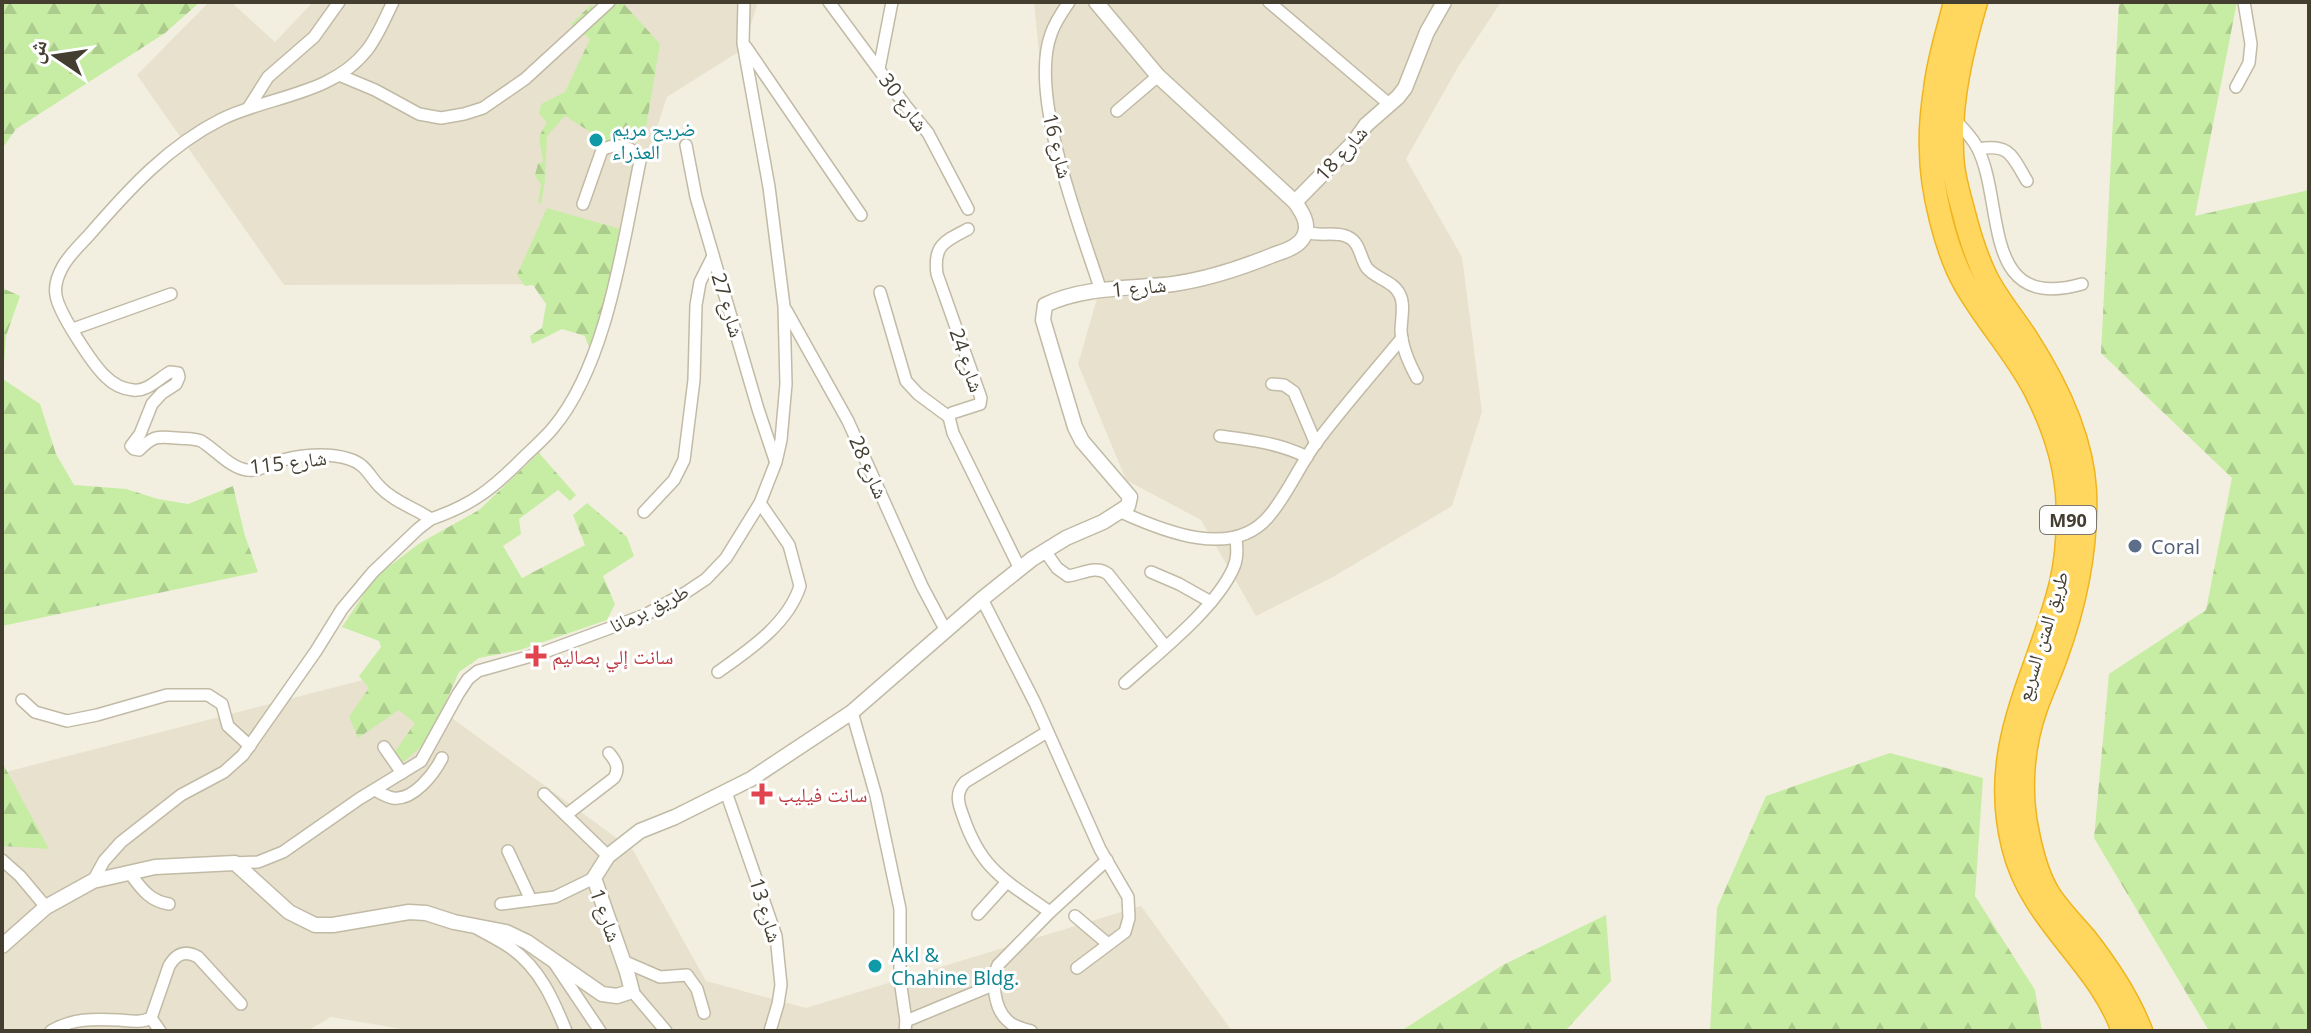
<svg xmlns="http://www.w3.org/2000/svg" width="2311" height="1033" font-family="'Open Sans','Noto Naskh Arabic',sans-serif">
	<style>
		.residential { fill: #e7e1ce }
		.forest { fill: url(#forest-firs) }
		.lines { fill: none; stroke-linecap: round; stroke-linejoin: round }
		.minor-casing { stroke: #c1baa5; stroke-width: 14 }
		.tertiary-casing { stroke: #c1baa5; stroke-width: 17 }
		.motorway-casing { stroke: #efb41e; stroke-width: 25 }
		.minor { stroke: #fff; stroke-width: 11 }
		.tertiary { stroke: #fff; stroke-width: 14 }
		.motorway { stroke: #ffd75f; stroke-width: 22 }
		.culture-dot { fill: #0f9aa8; stroke: #fff; stroke-width: 3 }
		.service-dot { fill: #5c6f8a; stroke: #fff; stroke-width: 3 }
		.health-dot { fill: #e0444e; stroke: #fff; stroke-width: 3 }
		.labels { text-anchor: middle; dominant-baseline: central; stroke-width: 6; stroke-linejoin: round; paint-order: stroke }
		.shield { fill: #fff; stroke: #7c786f; stroke-width: 2 }
		.shield-label { font-size: 18px; font-weight: bold; fill: #443e31 }
		.street-label { font-size: 20px; fill: #443e31; stroke: #fff }
		.culture-label { font-size: 20px; fill: #0d838f; stroke: #fff; text-anchor: start }
		.service-label { font-size: 20px; fill: #4e5e75; stroke: #fff; text-anchor: start }
		.health-label { font-size: 20px; fill: #be3a42; stroke: #fff; text-anchor: start }
	</style>
	<defs>
		<pattern id="forest-firs" width="22" height="20" patternUnits="userSpaceOnUse" patternTransform="scale(2)"><rect width="22" height="20" fill="#c6eda3"/><path d="M5 1l3.5 6h-7zM16 11l3.5 6h-7z" fill="#abcc8d"/></pattern>
	</defs>
	<rect width="100%" height="100%" fill="#f3efe0"/>
	<g class="residential">
		<polygon points="209,2 231,2 275,42 313,2 758,2 743,49 667,97 605,284 284,285 137,75"/>
		<polygon points="1034,2 1501,2 1458,67 1406,159 1462,257 1482,412 1452,506 1333,577 1256,616 1201,520 1126,480 1078,364 1099,292 1048,148"/>
		<polygon points="390,673 633,850 706,981 806,1008 1141,906 1232,1031 414,1031 331,1017 307,1031 2,1031 2,773"/>
	</g>
	<g class="forest">
		<polygon points="2,2 200,2 165,33 16,129 2,149"/>
		<polygon points="606,2 622,2 660,44 646,127 621,151 565,116 547,136 545,181 541,204 538,202 541,185 535,175 538,164 543,162 539,137 547,122 539,114 541,104 565,92 590,39 571,24 591,5 597,8"/>
		<polygon points="2119,2 2237,2 2195,216 2309,190 2309,1031 2209,1031 2094,838 2109,674 2206,610 2232,478 2101,353"/>
		<polygon points="547,208 620,229 621,242 594,349 588,345 585,336 562,329 532,344 530,336 542,328 546,304 533,285 525,286 517,275"/>
		<polygon points="2,288 20,296 6,336 3,379 40,404 56,454 74,485 126,489 158,499 188,504 233,486 245,536 258,572 2,626"/>
		<polygon points="539,453 576,495 570,501 558,490 519,519 521,534 503,546 522,578 585,545 573,515 587,503 627,537 634,556 603,576 615,604 607,620 520,650 479,658 459,672 429,740 401,764 394,753 415,723 399,710 358,738 349,717 369,688 359,676 381,647 379,641 342,627 375,577 420,543 479,510"/>
		<polygon points="1890,753 1983,778 1975,896 2035,990 2042,1031 1710,1031 1717,908 1766,796"/>
		<polygon points="2,762 49,849 2,846"/>
		<polygon points="1606,915 1611,981 1565,1031 1401,1031 1503,965"/>
	</g>
	<g class="lines">
		<g class="minor-casing">
			<g id="minor">
				<polyline points="829,2 905,105 928,133 968,209"/>
				<path d="M 1069,2 C 1062,12 1055,22 1051,34 C 1028,96 1081,228 1101,291"/>
				<polyline points="1269,2 1389,104"/>
				<polyline points="746,47 861,215"/>
				<polyline points="879,69 892,2"/>
				<polyline points="339,75 375,90 419,114 441,118 464,114 483,108 525,79 609,2"/>
				<polyline points="2236,87 2249,63 2251,44 2244,2"/>
				<polyline points="249,107 268,77 314,37 339,2"/>
				<polyline points="1117,111 1158,76"/>
				<path d="M 1953,118 C 1962,127 1971,136 1977,147 C 2006,203 1979,313 2082,284"/>
				<polyline points="686,145 696,197 758,409 775,460"/>
				<path d="M 1978,149 C 2010,143 2012,156 2027,181"/>
				<path d="M 968,229 C 945,241 933,245 937,274 L 981,398 L 980,404 L 952,413 L 949,417 L 953,433 L 1020,569"/>
				<path d="M 1306,232 C 1319,237 1336,231 1348,237 C 1360,242 1360,258 1367,268 C 1376,279 1394,281 1400,295 C 1405,305 1401,320 1401,331 C 1402,348 1409,363 1417,378"/>
				<polyline points="880,292 906,381 918,394 949,417"/>
				<polyline points="786,310 848,421 922,586 946,631"/>
				<polyline points="73,329 171,294"/>
				<polyline points="1272,384 1284,385 1294,392 1316,444"/>
				<path d="M 1220,436 C 1251,440 1279,443 1307,457"/>
				<polyline points="644,512 674,480 684,460 694,380 696,305 700,282 713,256"/>
				<path d="M 1121,512 C 1163,531 1233,560 1269,516 C 1288,494 1299,466 1316,443 C 1343,407 1373,373 1402,338"/>
				<path d="M 431,519 C 472,505 492,489 522,459 C 532,449 544,439 553,428 C 607,364 623,243 640,161 C 633,145 617,142 602,150 L 583,204"/>
				<path d="M 1045,551 L 1057,568 L 1068,576 C 1082,574 1096,565 1108,574 L 1165,646"/>
				<polyline points="1151,572 1179,584 1211,602"/>
				<polyline points="982,599 1035,703 1100,849 1128,897 1129,918 1125,932 1077,968"/>
				<path d="M 718,672 C 749,650 788,624 800,586 L 789,545 L 760,503"/>
				<path d="M 1125,683 C 1159,652 1214,610 1233,569 C 1238,559 1237,548 1236,538"/>
				<polyline points="22,700 35,712 67,721 97,715 167,695 208,695 222,704 228,726 250,746"/>
				<polyline points="852,712 876,796 900,909 900,980 906,1021 905,1031"/>
				<path d="M 1047,732 L 965,782 C 955,793 958,803 963,816 C 981,870 1006,881 1050,912"/>
				<polyline points="384,747 402,773"/>
				<path d="M 375,790 C 380,793 387,797 393,798 C 413,801 434,774 442,758"/>
				<polyline points="726,792 776,936 781,985 778,1004 770,1031"/>
				<polyline points="544,794 608,856"/>
				<path d="M 566,815 L 614,778 C 620,768 616,761 609,753"/>
				<polyline points="508,851 531,900"/>
				<polyline points="2,860 20,876 46,907"/>
				<polyline points="235,863 258,862 283,852 359,799 421,761 458,694 468,679 478,671 542,653 645,615 685,593 706,579 726,558 760,503 776,462 781,440 786,384 784,306 769,187 743,43 744,2"/>
				<path d="M 129,872 C 141,888 149,901 169,904"/>
				<path d="M 93,881 L 104,861 L 121,842 L 181,795 L 224,772 L 243,755 L 316,651 L 342,609 L 373,572 L 418,529 L 431,519 C 415,508 394,502 380,487 C 369,476 366,464 349,459 C 327,452 298,455 276,462 C 267,465 257,472 247,470 C 230,468 215,449 201,441 C 193,438 184,439 176,438 C 157,436 153,436 139,450 L 134,449 L 131,446 L 140,434 L 152,404 L 162,393 L 176,384 L 179,377 L 178,373 L 170,372 C 158,379 147,392 133,390 C 123,389 113,384 106,377 C 93,365 58,312 56,295 C 54,285 58,275 63,266 C 70,254 81,244 90,234 C 129,189 168,146 222,119 C 269,96 332,95 367,50 C 378,36 385,18 393,2"/>
				<polyline points="501,904 555,897 594,878"/>
				<polyline points="978,914 1006,883"/>
				<polyline points="1075,916 1108,944"/>
				<path d="M 478,929 C 489,935 501,941 511,948 C 540,969 553,999 566,1031"/>
				<polyline points="623,961 660,977 687,975 697,989 704,1013"/>
				<polyline points="555,964 600,1031"/>
				<polyline points="632,991 666,1031"/>
				<path d="M 151,1018 L 169,966 C 176,954 185,950 198,957 L 241,1004"/>
				<polyline points="151,1018 160,1031"/>
				<polyline points="906,1021 993,985"/>
				<path d="M 51,1031 C 73,1018 94,1019 120,1020 C 131,1021 141,1023 151,1018"/>
				<path d="M 1031,1031 C 1022,1028 1013,1027 1007,1020 C 994,1008 991,980 998,965 L 1050,912 L 1107,860"/>
			</g>
		</g>
		<g class="tertiary-casing">
			<g id="tertiary">
				<polyline points="1295,202 1354,142 1366,125 1398,97 1405,88 1427,32 1444,2"/>
				<path d="M 2,946 L 46,907 L 93,881 L 155,867 L 235,863 L 289,912 L 315,925 L 333,925 L 409,912 L 426,913 L 454,922 L 506,932 L 527,942 L 602,994 L 617,996 L 632,991 L 627,972 L 594,878 L 608,856 L 640,831 L 675,817 L 751,779 L 852,712 L 982,599 L 1032,559 L 1066,538 L 1103,522 L 1128,506 L 1130,497 L 1082,441 L 1075,427 L 1043,320 L 1045,305 C 1084,286 1131,289 1173,284 C 1208,279 1241,268 1273,255 C 1284,251 1299,247 1304,236 C 1310,224 1302,212 1295,202 L 1158,76 L 1096,2"/>
			</g>
		</g>
		<g class="motorway-casing">
			<g id="motorway">
				<path d="M 1955,2 C 1948,31 1938,61 1935,90 C 1932,110 1930,131 1931,150 C 1931,189 1946,251 1965,284 C 1986,321 2016,353 2035,390 C 2051,421 2064,458 2067,493 C 2069,524 2068,553 2061,583 C 2038,677 1988,745 2013,846 C 2031,922 2099,961 2123,1031"/>
				<path d="M 1976,2 C 1962,50 1950,100 1952,151 C 1952,171 1958,191 1963,210 C 1969,234 1976,257 1987,279 C 1998,300 2014,319 2027,339 C 2056,384 2082,436 2085,491 C 2087,546 2075,605 2056,657 C 2050,674 2042,691 2036,708 C 2022,747 2019,793 2028,834 C 2032,854 2039,879 2050,896 C 2060,911 2073,924 2085,938 C 2107,966 2128,997 2141,1031"/>
			</g>
		</g>
		<use href="#minor" class="minor"/>
		<use href="#tertiary" class="tertiary"/>
		<use href="#motorway" class="motorway"/>
	</g>
	<g class="culture-dot">
		<circle cx="596" cy="140" r="8"/>
		<circle cx="875" cy="966" r="8"/>
	</g>
	<circle class="service-dot" cx="2135" cy="546" r="8"/>
	<g class="health-dot">
		<path d="M532 644h8v8h8v8h-8v8h-8v-8h-8v-8h8z"/>
		<path d="M758 782h8v8h8v8h-8v8h-8v-8h-8v-8h8z"/>
	</g>
	<g class="labels">
		<rect class="shield" x="2040" y="506" width="56" height="28" rx="6"/>
		<g class="shield-label">
			<text x="2068" y="520">M90</text>
		</g>
		<g class="street-label">
			<text transform="translate(904 102) rotate(53)">شارع 30</text>
			<text transform="translate(1058 146) rotate(76)">شارع 16</text>
			<text transform="translate(1341 153) rotate(-48)">شارع 18</text>
			<text transform="translate(1139 287) rotate(-6)">شارع 1</text>
			<text transform="translate(728 305) rotate(73)">شارع 27</text>
			<text transform="translate(967 360) rotate(71)">شارع 24</text>
			<text transform="translate(288 462) rotate(-7)">شارع 115</text>
			<text transform="translate(869 467) rotate(66)">شارع 28</text>
			<text transform="translate(649 608) rotate(-26)">طريق برمانا</text>
			<text transform="translate(2042 636) rotate(-73)">طريق المتن السريع</text>
			<text transform="translate(766 910) rotate(73)">شارع 13</text>
			<text transform="translate(606 915) rotate(70)">شارع 1</text>
		</g>
		<g class="culture-label">
			<text x="612" y="128">ضريح مريم<tspan x="612" dy="23">العذراء</tspan></text>
			<text x="891" y="954">Akl &amp;<tspan x="891" dy="23">Chahine Bldg.</tspan></text>
		</g>
		<g class="service-label">
			<text x="2151" y="546">Coral</text>
		</g>
		<g class="health-label">
			<text x="552" y="656">سانت إلي بصاليم</text>
			<text x="778" y="794">سانت فيليب</text>
		</g>
	</g>
	<rect width="2311" height="1033" fill="none" stroke="#443e31" stroke-width="8"/>
	<g transform="translate(56 56) rotate(283)" stroke="#ffffff" stroke-width="6" paint-order="stroke">
	<path d="M0-6L14 30L0 20L-14 30Z" fill="#443e31"/>
	<text y="-12" font-size="22" font-weight="bold" text-anchor="middle" fill="#443e31">ش</text>
	</g>
</svg>
